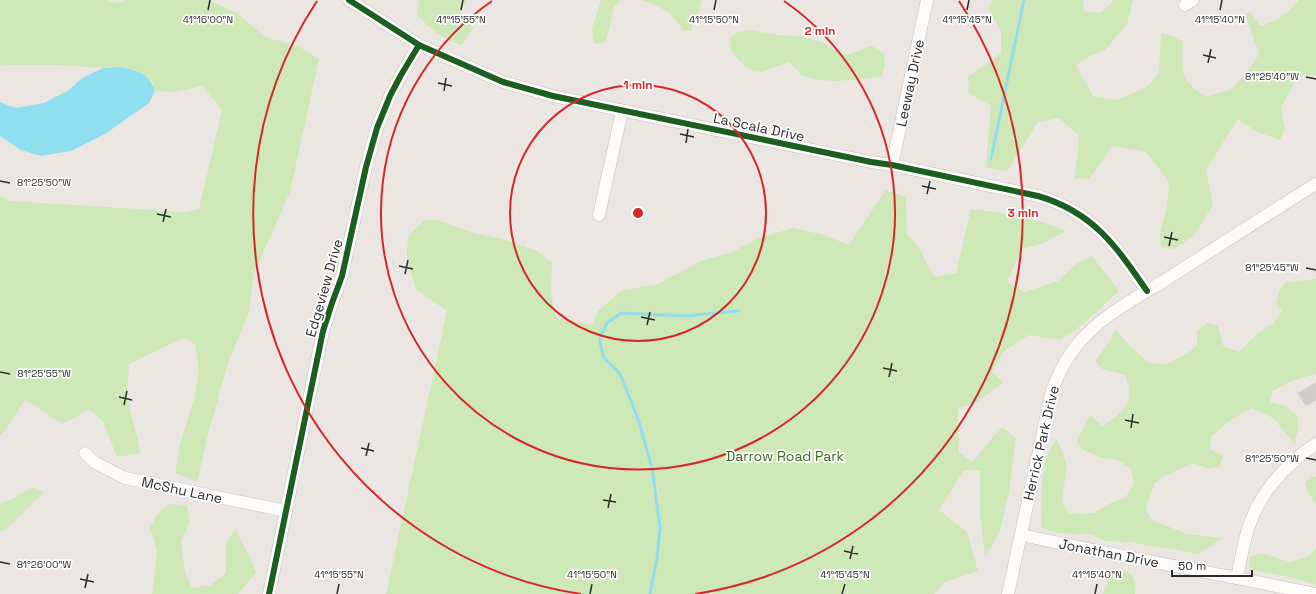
<svg xmlns="http://www.w3.org/2000/svg" width="1316" height="594" font-family="'Space Grotesk',sans-serif">
	<style>
		.green { fill: #cfe8b8 }
		.water { fill: #90dff1 }
		.lines { fill: none; stroke-linecap: round; stroke-linejoin: round }
		.stream { stroke: #90dff1; stroke-width: 3 }
		.building { fill: #d0ccc8; stroke: #d6d2cd }
		.street-casing { stroke: #c4c2c3; stroke-width: 13 }
		.street { stroke: #fcfbfa; stroke-width: 12 }
		.cycleway-casing { stroke: #fff; stroke-width: 8 }
		.cycleway { stroke: #1b5e20; stroke-width: 6 }
		.ticks { fill: none; stroke: #2c2c2c; stroke-width: 1.5 }
		.ring { fill: none; stroke: #d62828; stroke-width: 2 }
		.labels { text-anchor: middle; dominant-baseline: central; stroke-width: 3.5; stroke-linejoin: round; paint-order: stroke }
		.street-label { font-size: 14px; fill: #2c2c2c; stroke: #fff }
		.park-label { font-size: 14px; fill: #2e7015; stroke: #fff }
		.ticks-label { font-size: 10px; text-anchor: middle; fill: #2c2c2c; stroke: #fff; stroke-width: 3.5; stroke-linejoin: round; paint-order: stroke }
		.centre { fill: #d62828; stroke: #fff; stroke-width: 2 }
		.ring-label { font-size: 12px; text-anchor: middle; font-weight: bold; fill: #d62828; stroke: #fff; stroke-width: 3.5; stroke-linejoin: round; paint-order: stroke }
	</style>
	<rect width="100%" height="100%" fill="#ebe6e1"/>
	<g class="green">
		<polygon points="0,0 107,0 117,3 125,0 208,0 237,13 265,37 298,46 319,59 290,192 254,273 249,313 229,360 208,434 197,482 175,473 180,444 194,399 199,370 195,344 183,338 129,364 127,398 141,453 117,457 103,421 89,410 62,424 25,399 7,428 0,436 0,196 10,201 184,212 199,209 222,110 202,86 174,92 155,91 152,82 146,76 133,69 120,67 103,68 57,65 5,65 0,64"/>
		<path d="M 419,0 L 466,0 L 461,13 L 473,28 L 462,45 C 442,39 431,29 417,15 Z"/>
		<polygon points="601,0 621,0 614,7 606,42 594,44 592,29"/>
		<path d="M 642,0 L 702,0 L 697,20 L 691,30 L 683,31 C 672,12 662,7 642,0 Z"/>
		<path d="M 992,0 L 1083,0 L 1084,11 L 1101,13 L 1112,2 L 1112,0 L 1133,0 L 1127,24 L 1104,51 L 1085,58 L 1076,66 L 1093,96 L 1117,100 L 1147,87 L 1159,73 L 1161,33 L 1173,36 L 1183,42 C 1182,75 1178,77 1206,97 L 1232,89 L 1253,64 L 1259,54 L 1245,14 L 1250,12 L 1260,26 C 1280,20 1285,15 1299,0 L 1316,0 L 1316,75 L 1299,75 L 1281,108 L 1285,128 L 1280,140 L 1257,132 L 1238,119 L 1206,169 L 1213,205 L 1194,235 L 1175,249 L 1161,247 L 1160,234 L 1167,207 L 1169,182 L 1146,152 L 1112,146 L 1089,179 L 1074,178 L 1078,153 L 1079,136 L 1059,118 L 1038,122 L 1007,171 L 986,167 L 991,106 L 969,93 L 968,77 L 1001,53 L 1001,31 L 988,8 Z"/>
		<polygon points="749,30 777,35 802,36 824,43 842,54 850,54 872,46 884,53 885,65 881,77 837,81 819,80 802,76 789,62 762,72 750,70 740,62 731,50 730,38 736,33"/>
		<polygon points="886,190 906,197 907,235 917,244 934,277 956,273 971,209 1017,215 1048,224 1066,231 1044,243 1022,249 1007,282 1025,292 1058,281 1076,264 1092,256 1119,291 1083,324 1060,340 1029,335 1004,351 992,372 1003,382 976,403 958,408 959,452 972,462 1002,427 1016,438 1009,492 999,534 985,556 980,514 980,471 964,470 939,510 967,532 978,571 945,582 934,594 386,594 447,311 416,289 407,259 407,247 409,235 425,220 438,220 470,232 510,241 537,251 552,262 551,294 556,318 592,325 598,311 622,290 656,285 701,261 730,253 759,238 793,228 824,235 849,245"/>
		<path d="M 1316,279 L 1316,374 L 1291,381 L 1273,391 L 1270,402 L 1286,406 L 1297,416 L 1298,430 L 1294,443 L 1273,418 L 1251,408 L 1231,420 L 1212,436 L 1210,449 L 1223,456 L 1219,467 L 1209,469 L 1193,463 L 1166,475 L 1154,484 L 1146,510 L 1152,520 L 1187,534 L 1223,538 L 1199,554 L 1128,542 L 1105,541 L 1093,535 L 1057,533 L 1041,527 C 1042,495 1039,466 1056,438 L 1062,451 L 1067,466 L 1062,502 L 1069,514 L 1094,513 L 1108,504 L 1125,498 L 1134,484 L 1131,469 L 1118,460 L 1102,458 L 1083,450 L 1077,441 L 1090,415 L 1102,426 C 1114,419 1129,409 1129,394 C 1130,388 1127,381 1125,375 L 1102,369 L 1095,361 L 1110,341 L 1115,329 L 1131,347 L 1149,363 L 1166,364 L 1185,355 L 1197,346 L 1197,331 L 1207,323 L 1218,326 L 1223,346 L 1239,352 L 1260,331 L 1273,324 L 1282,311 L 1276,304 L 1279,291 L 1286,282 Z"/>
		<polygon points="1311,476 1316,477 1316,504 1307,491 1305,483"/>
		<polygon points="33,487 44,492 8,528 0,532 0,504 14,498"/>
		<polygon points="168,504 187,505 190,522 181,541 185,572 192,588 211,585 226,573 226,543 235,529 250,557 256,573 238,594 152,594 154,580 157,550 150,527 157,515"/>
		<polygon points="1316,549 1316,585 1297,579 1257,571 1250,568 1249,557 1261,553 1290,562 1307,557"/>
		<path d="M 1114,568 C 1131,573 1137,574 1135,594 L 1103,594 Z"/>
	</g>
	<path class="water" d="M 120,67 C 137,70 149,73 155,91 L 149,103 L 105,134 L 71,151 L 41,156 L 21,150 L 0,136 L 0,102 L 15,108 L 44,103 L 69,90 L 82,78 L 103,68 Z"/>
	<g class="lines">
		<g class="stream">
			<polyline points="991,159 1024,0"/>
			<polyline points="650,594 657,558 660,528 652,468 639,422 631,401 620,374 604,358 601,347 600,338 607,323 621,313 687,316 738,311"/>
		</g>
	</g>
	<polygon class="building" points="1316,383 1316,400 1306,406 1298,393"/>
	<g class="lines">
		<g class="street-casing">
			<g id="street">
				<path d="M 349,0 L 419,45 L 503,82 L 553,96 L 871,162 L 892,165 L 1038,196 C 1093,212 1116,246 1147,291"/>
				<polyline points="1185,5 1193,0"/>
				<polyline points="892,165 927,0"/>
				<polyline points="599,215 622,111"/>
				<polyline points="85,453 94,462 125,478 286,511"/>
				<path d="M 1021,535 C 1119,556 1218,574 1316,594"/>
				<path d="M 1237,578 C 1240,563 1243,547 1247,532 C 1258,495 1284,465 1316,444"/>
				<polyline points="269,594 323,331 332,303 342,276 366,167 377,128 390,96 401,75 419,45"/>
				<path d="M 1008,594 L 1052,390 C 1060,370 1070,351 1085,336 C 1108,312 1139,296 1167,279 C 1217,247 1266,215 1316,184"/>
			</g>
		</g>
		<use href="#street" class="street"/>
		<g class="cycleway-casing">
			<g id="cycleway">
				<path d="M 349,0 L 419,45 L 503,82 L 553,96 L 871,162 L 892,165 L 1038,196 C 1093,212 1116,246 1147,291"/>
				<polyline points="269,594 323,331 332,303 342,276 366,167 377,128 390,96 401,75 419,45"/>
			</g>
		</g>
		<use href="#cycleway" class="cycleway"/>
	</g>
	<path class="ticks" d="M 208,10 L 210,0M 461,10 L 463,0M 714,10 L 716,0M 967,10 L 969,0M 1220,10 L 1222,0M 1203,55 L 1216,58M 1208,63 L 1211,49M 1306,77 L 1316,79M 438,83 L 452,86M 444,91 L 446,78M 680,134 L 694,137M 686,143 L 688,129M 0,181 L 10,183M 922,186 L 936,189M 927,194 L 930,181M 157,214 L 171,217M 163,222 L 166,209M 1164,237 L 1178,240M 1169,246 L 1172,232M 399,266 L 413,269M 1306,268 L 1316,270M 405,274 L 408,260M 641,317 L 655,320M 647,325 L 650,312M 883,368 L 897,371M 0,372 L 10,374M 889,377 L 892,363M 119,397 L 132,400M 124,405 L 127,391M 1125,420 L 1139,423M 1131,428 L 1133,414M 361,448 L 374,451M 366,456 L 369,443M 1306,458 L 1316,460M 603,500 L 616,502M 608,508 L 611,494M 844,551 L 858,554M 850,559 L 853,546M 0,562 L 10,564M 80,579 L 94,582M 85,588 L 88,574M 337,594 L 339,584M 590,594 L 592,584M 842,594 L 845,584M 1095,594 L 1097,584"/>
	<g class="ring">
		<circle cx="638" cy="213" r="128"/>
		<path d="M784 1A257 257 0 1 1 492 1"/>
		<path d="M581 594A385 385 0 0 1 317 1M959 1A385 385 0 0 1 695 594"/>
	</g>
	<g class="labels">
		<g class="street-label">
			<text transform="translate(910 83) rotate(-78)">Leeway Drive</text>
			<text transform="translate(759 127) rotate(12)">La Scala Drive</text>
			<text transform="translate(324 288) rotate(-74)">Edgeview Drive</text>
			<text transform="translate(1041 443) rotate(-77)">Herrick Park Drive</text>
			<text transform="translate(182 490) rotate(12)">McShu Lane</text>
			<text transform="translate(1109 553) rotate(11)">Jonathan Drive</text>
		</g>
		<g class="park-label">
			<text x="785" y="456">Darrow Road Park</text>
		</g>
	</g>
	<g class="ticks-label">
		<text x="208" y="23">41°16'00"N</text>
		<text x="461" y="23">41°15'55"N</text>
		<text x="714" y="23">41°15'50"N</text>
		<text x="967" y="23">41°15'45"N</text>
		<text x="1220" y="23">41°15'40"N</text>
		<text x="1272" y="80">81°25'40"W</text>
		<text x="44" y="186">81°25'50"W</text>
		<text x="1272" y="271">81°25'45"W</text>
		<text x="44" y="377">81°25'55"W</text>
		<text x="1272" y="462">81°25'50"W</text>
		<text x="44" y="568">81°26'00"W</text>
		<text x="339" y="578">41°15'55"N</text>
		<text x="592" y="578">41°15'50"N</text>
		<text x="845" y="578">41°15'45"N</text>
		<text x="1097" y="578">41°15'40"N</text>
	</g>
	<circle cx="638" cy="213" r="6" class="centre"/>
	<g class="ring-label">
		<text x="820" y="35">2 min</text>
		<text x="638" y="89">1 min</text>
		<text x="1023" y="217">3 min</text>
	</g>
	<path d="M1172 570v6h80v-6" fill="none" stroke="#2c2c2c" stroke-width="2"/>
	<text x="1178" y="570" font-size="12" fill="#2c2c2c" stroke="#ffffff" stroke-width="3" paint-order="stroke">50 m</text>
</svg>
